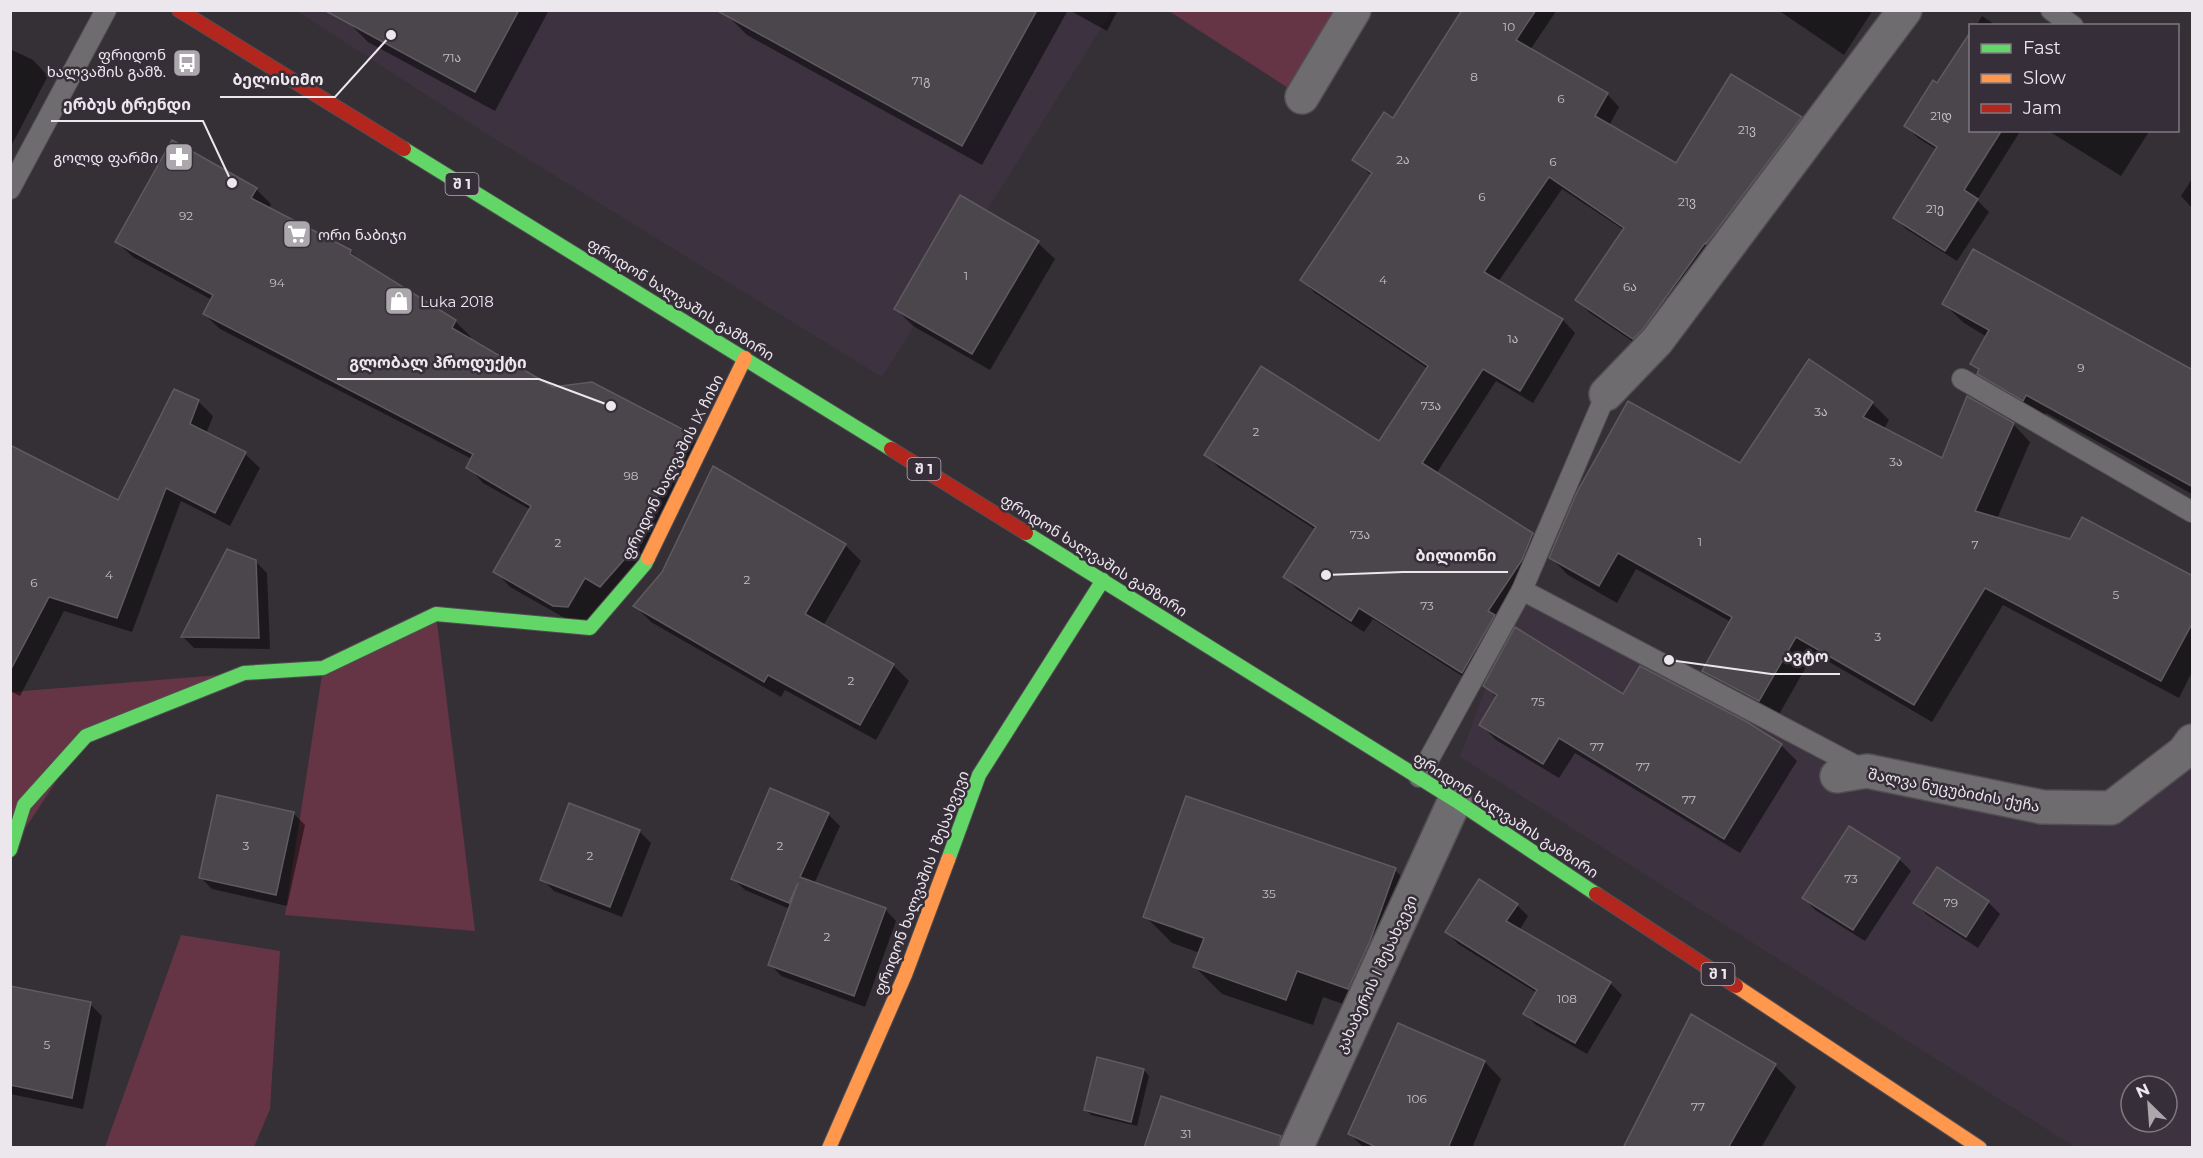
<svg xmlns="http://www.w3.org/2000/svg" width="2203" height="1158" font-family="Montserrat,'Noto Sans Georgian',sans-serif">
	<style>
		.built { fill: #3d3340; fill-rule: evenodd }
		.green { fill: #653445 }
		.shadow { fill: #0007; fill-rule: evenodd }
		.building { fill: #4b464c; stroke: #5f5a5f; stroke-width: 1.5 }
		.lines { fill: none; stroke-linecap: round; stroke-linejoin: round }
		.lane-casing { stroke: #524e53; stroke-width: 22 }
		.street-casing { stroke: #524e53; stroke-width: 36 }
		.fast-casing { stroke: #524e53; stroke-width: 16 }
		.slow-casing { stroke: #524e53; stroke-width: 16 }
		.jam-casing { stroke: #524e53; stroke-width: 16 }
		.lane { stroke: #6f6c70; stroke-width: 20 }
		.street { stroke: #6f6c70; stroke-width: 33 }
		.fast { stroke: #63d668; stroke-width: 14 }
		.slow { stroke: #ff974d; stroke-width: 14 }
		.jam { stroke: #b3261e; stroke-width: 14 }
		.labels { text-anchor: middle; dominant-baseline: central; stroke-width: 5; stroke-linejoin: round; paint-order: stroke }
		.number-label { font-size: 12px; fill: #c4bfc5 }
		.shield { fill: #362e38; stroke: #b5b0b7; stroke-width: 1.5 }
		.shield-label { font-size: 14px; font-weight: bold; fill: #ece7ed }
		.poi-label { font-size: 15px; fill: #ece7ed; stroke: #362e38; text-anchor: end }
		.street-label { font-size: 15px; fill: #ece7ed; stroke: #362e38 }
		.leader { fill: none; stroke: #ece7ed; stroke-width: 2 }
		.callout-dot { fill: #ece7ed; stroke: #362e38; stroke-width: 2 }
		.callout-label { font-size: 16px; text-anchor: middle; font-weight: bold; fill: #ece7ed; stroke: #362e38; stroke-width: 5; stroke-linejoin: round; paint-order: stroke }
	</style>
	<rect width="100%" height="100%" fill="#353036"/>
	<g class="built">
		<polygon points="297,11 1112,11 882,377 484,132"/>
		<path d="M 1522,590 L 1867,771 L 2110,808 L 2192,741 L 2192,1147 L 2075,1147 L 1460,757 ZM 2131,1086 L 2167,1086 L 2167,1122 L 2131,1122 Z"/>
	</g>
	<g class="green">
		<polygon points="1169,11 1354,11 1302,97"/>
		<polygon points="436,614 475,931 285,915 323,668"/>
		<polygon points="244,673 86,736 11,850 11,692"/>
		<polygon points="181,935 280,951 270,1109 254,1147 105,1147"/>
	</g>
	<g class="shadow">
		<polygon points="349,10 549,10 495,111 368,42 348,22"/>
		<polygon points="729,10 1068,10 982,165 747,35 727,15"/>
		<polygon points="1069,10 1118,10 1107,31"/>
		<polygon points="1463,10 1557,10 1530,50 1607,94 1619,107 1609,126 1677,165 1801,118 1813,130 1647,351 1590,313 1577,300 1624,230 1562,189 1498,282 1563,320 1575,333 1533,403 1496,381 1436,474 1532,534 1545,547 1476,685 1373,619 1364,632 1298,590 1285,577 1316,530 1219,468 1206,455 1380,443 1428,369 1315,293 1302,280 1372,176 1354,160 1394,120"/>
		<polygon points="1778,10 1873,10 1844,55"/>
		<polygon points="1982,16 1997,26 1976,26"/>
		<polygon points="10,49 33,60 48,76 10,148"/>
		<polygon points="1938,85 1970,130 2021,130 1977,200 1989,212 1957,261 1906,229 1894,217 1937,150 1918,138 1906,126"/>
		<polygon points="2047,130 2150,130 2121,176"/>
		<polygon points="2192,179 2192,208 2181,196"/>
		<polygon points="256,189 271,204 269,209 350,251 363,264 455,321 471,337 469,339 552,388 687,433 703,448 616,602 584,622 570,621 510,587 495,571 531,510 483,483 468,467 472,459 220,329 204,314 212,300 133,257 117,242"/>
		<polygon points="1038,243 1055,259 990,370 913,326 896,309"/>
		<polygon points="1944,304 2192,371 2192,494 2046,413 2043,419 1998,393 1979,373 1980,371 1972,364 1987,337 1964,323"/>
		<polygon points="198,401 213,416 206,434 245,454 260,468 230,526 181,501 132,632 64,611 20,696 10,691 10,447 119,502"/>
		<polygon points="1872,403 1889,420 1884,429 1942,460 2013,424 2030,442 1997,519 2192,578 2192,672 2179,698 2003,605 1932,722 1814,653 1777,718 1721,688 1704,671 1731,622 1636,569 1617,603 1568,575 1551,558"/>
		<polygon points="714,468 845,545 861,561 823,626 893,665 909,681 876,740 785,690 781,697 651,622 635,606 663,573"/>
		<polygon points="255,561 267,573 270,649 194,648 183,637"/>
		<polygon points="1485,686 1624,696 1746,723 1781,745 1797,761 1740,853 1575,753 1559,778 1496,740 1481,725 1497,698"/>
		<polygon points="293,813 305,825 287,906 212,889 201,878"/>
		<polygon points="828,814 840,826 814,884 885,909 896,921 865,1007 781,976 770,964 790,909 745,890 733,879"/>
		<polygon points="639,831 651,843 622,917 554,891 542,879"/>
		<polygon points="1899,859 1911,871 1865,941 1815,910 1804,898"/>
		<polygon points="1937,869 1988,902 2000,914 1978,948 1927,915 1915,903"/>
		<path d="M 1395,870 L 1421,896 L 1375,1015 L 1323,997 L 1313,1025 L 1222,994 L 1195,967 L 1200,953 L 1172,943 L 1145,916 ZM 1175,926 L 1212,939 L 1211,942 L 1175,929 Z"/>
		<polygon points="1517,905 1528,916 1519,931 1610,983 1622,995 1587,1054 1536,1025 1525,1014 1537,993 1458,944 1447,932"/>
		<polygon points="10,987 90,1004 102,1016 83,1109 10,1094"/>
		<polygon points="1399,1025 1485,1062 1501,1079 1472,1148 1364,1148 1350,1134"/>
		<polygon points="1775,1066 1796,1087 1761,1148 1624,1148"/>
		<polygon points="1144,1070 1149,1076 1137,1126 1091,1115 1086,1110"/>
	</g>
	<g class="building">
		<polygon points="324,10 519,10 475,92"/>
		<polygon points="716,10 1037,10 962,146"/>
		<polygon points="1462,10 1536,10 1516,40 1608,93 1595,116 1676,163 1731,74 1802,117 1706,244 1705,243 1643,329 1633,339 1575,300 1624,228 1549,177 1484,272 1563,319 1520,391 1483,369 1422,463 1533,533 1522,560 1488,611 1495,615 1462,673 1359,608 1351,621 1283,577 1316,527 1204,455 1261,366 1379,441 1428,366 1300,280 1372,173 1352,160 1384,112 1393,118"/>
		<polygon points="1971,31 1971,130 2002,130 1964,190 1978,199 1945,251 1893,218 1937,147 1904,126 1933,80 1937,83"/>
		<polygon points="172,140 257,188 251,198 351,250 350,254 456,320 452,328 553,387 592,382 688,432 629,554 600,587 585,578 568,607 553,606 493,572 531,506 466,468 473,454 203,314 213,295 115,242"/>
		<polygon points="960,195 1039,241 972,354 894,309"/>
		<polygon points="1973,249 2193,370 2193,487 2026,395 2023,401 1977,374 1979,369 1970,364 1989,330 1942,304"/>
		<polygon points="1809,359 1873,402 1863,417 1942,458 1967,396 2014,423 1975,511 2070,539 2082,517 2193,576 2193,622 2161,681 1985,588 1914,705 1796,637 1759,701 1702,671 1732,617 1618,553 1599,586 1549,558 1577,492 1628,401 1740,463"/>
		<polygon points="174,389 199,400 190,424 246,452 215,513 166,488 117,618 49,597 10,671 10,445 118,500"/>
		<polygon points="713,466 846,544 805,614 894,664 860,725 768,675 764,682 633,606 662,572"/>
		<polygon points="227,549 256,560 259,638 181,637"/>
		<polygon points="1515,627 1623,694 1640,666 1747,722 1782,744 1724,839 1559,738 1543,764 1479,725 1497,695 1483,686"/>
		<polygon points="770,788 829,813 800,877 886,908 854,996 768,965 798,883 789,903 731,879"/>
		<polygon points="217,795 294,812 276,895 199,878"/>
		<polygon points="1186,796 1396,868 1370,941 1348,989 1297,971 1286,1000 1193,967 1204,938 1143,917"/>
		<polygon points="569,803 640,830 610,907 540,880"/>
		<polygon points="1849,826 1900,858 1853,930 1802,898"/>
		<polygon points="1937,867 1989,901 1966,937 1913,903"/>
		<polygon points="1479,879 1518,904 1506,921 1611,982 1575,1043 1523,1014 1537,990 1445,932"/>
		<polygon points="10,986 91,1002 72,1098 10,1085"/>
		<polygon points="1691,1014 1776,1064 1728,1148 1623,1148"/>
		<polygon points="1398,1023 1485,1061 1448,1148 1378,1148 1348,1134"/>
		<polygon points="1097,1057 1144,1069 1131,1122 1084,1110"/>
		<polygon points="1161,1096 1281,1136 1278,1148 1144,1148"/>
	</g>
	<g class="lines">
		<g class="lane-casing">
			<g id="lane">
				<polyline points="2051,10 2073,26"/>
				<polyline points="10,189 106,10"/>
				<polyline points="1962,379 2192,512"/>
				<polyline points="1522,590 1864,770"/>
				<polyline points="1419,777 1522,590 1606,394"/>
			</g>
		</g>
		<g class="street-casing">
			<g id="street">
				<polyline points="1302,97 1354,10"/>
				<polyline points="1606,394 1657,341 1905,10"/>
				<polyline points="1837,776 1867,771 2042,807 2111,808 2184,752 2192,741"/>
				<polyline points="1296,1148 1455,800"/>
			</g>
		</g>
		<g class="fast-casing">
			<g id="fast">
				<polyline points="404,149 891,449"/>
				<polyline points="1026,533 1455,800 1596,894"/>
				<polyline points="10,850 24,805 86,736 244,673 323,668 436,614 590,628 645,564 648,558"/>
				<polyline points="948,860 979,775 1103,580"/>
			</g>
		</g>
		<g class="slow-casing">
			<g id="slow">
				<polyline points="648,558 745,358"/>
				<polyline points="1736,986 1980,1148"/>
				<polyline points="829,1148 905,975 948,860"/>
			</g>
		</g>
		<g class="jam-casing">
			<g id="jam">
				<polyline points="179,10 404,149"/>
				<polyline points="891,449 1026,533"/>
				<polyline points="1596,894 1736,986"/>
			</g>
		</g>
		<use href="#lane" class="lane"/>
		<use href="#street" class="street"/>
		<use href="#fast" class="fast"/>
		<use href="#slow" class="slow"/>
		<use href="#jam" class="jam"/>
	</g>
	<defs>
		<g id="bus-square" transform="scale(1.5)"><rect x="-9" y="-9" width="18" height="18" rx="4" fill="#aca7ad" stroke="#362e38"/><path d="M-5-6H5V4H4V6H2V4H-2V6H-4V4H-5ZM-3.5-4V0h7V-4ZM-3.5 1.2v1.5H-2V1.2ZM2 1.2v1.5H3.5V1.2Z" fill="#fff"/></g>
		<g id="pharmacy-square" transform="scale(1.5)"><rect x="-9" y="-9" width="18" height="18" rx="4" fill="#aca7ad" stroke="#362e38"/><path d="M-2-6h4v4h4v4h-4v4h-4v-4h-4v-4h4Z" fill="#fff"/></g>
		<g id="supermarket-square" transform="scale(1.5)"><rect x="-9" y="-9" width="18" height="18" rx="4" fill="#aca7ad" stroke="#362e38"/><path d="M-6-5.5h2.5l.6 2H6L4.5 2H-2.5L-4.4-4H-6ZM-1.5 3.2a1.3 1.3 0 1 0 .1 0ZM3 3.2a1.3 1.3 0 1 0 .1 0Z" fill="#fff"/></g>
		<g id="shop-square" transform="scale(1.5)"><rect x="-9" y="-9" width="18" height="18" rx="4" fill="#aca7ad" stroke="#362e38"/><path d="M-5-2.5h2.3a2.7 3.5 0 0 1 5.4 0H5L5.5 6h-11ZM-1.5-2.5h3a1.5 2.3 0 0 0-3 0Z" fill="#fff"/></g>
	</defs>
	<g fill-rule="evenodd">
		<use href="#bus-square" x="187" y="63"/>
		<use href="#pharmacy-square" x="179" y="157"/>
		<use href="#supermarket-square" x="297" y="234"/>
		<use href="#shop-square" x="399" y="301"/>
	</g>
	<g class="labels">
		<g class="number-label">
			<text x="1509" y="26">10</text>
			<text x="452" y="57">71ა</text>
			<text x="1474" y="76">8</text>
			<text x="921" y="80">71გ</text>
			<text x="1561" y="98">6</text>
			<text x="1941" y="115">21დ</text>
			<text x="1747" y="129">21ვ</text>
			<text x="1403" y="159">2ა</text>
			<text x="1553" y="161">6</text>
			<text x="1482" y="196">6</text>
			<text x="1687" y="201">21ვ</text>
			<text x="1935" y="208">21ე</text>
			<text x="186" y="215">92</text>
			<text x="966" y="275">1</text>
			<text x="1383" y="279">4</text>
			<text x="277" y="282">94</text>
			<text x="1630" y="286">6ა</text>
			<text x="1513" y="338">1ა</text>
			<text x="2081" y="367">9</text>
			<text x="1431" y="405">73ა</text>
			<text x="1821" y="411">3ა</text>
			<text x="1256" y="431">2</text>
			<text x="1896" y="461">3ა</text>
			<text x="631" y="475">98</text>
			<text x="1360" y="534">73ა</text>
			<text x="1700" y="541">1</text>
			<text x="558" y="542">2</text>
			<text x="1975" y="544">7</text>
			<text x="109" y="574">4</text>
			<text x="747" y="579">2</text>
			<text x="34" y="582">6</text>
			<text x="2116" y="594">5</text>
			<text x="1427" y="605">73</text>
			<text x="1878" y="636">3</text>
			<text x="851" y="680">2</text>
			<text x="1538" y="701">75</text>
			<text x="1597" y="746">77</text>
			<text x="1643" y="766">77</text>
			<text x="1689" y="799">77</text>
			<text x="246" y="845">3</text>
			<text x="780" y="845">2</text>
			<text x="590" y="855">2</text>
			<text x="1851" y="878">73</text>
			<text x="1269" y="893">35</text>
			<text x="1951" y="902">79</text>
			<text x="827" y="936">2</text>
			<text x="1567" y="998">108</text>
			<text x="47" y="1044">5</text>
			<text x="1417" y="1098">106</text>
			<text x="1698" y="1106">77</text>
			<text x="1186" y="1133">31</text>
		</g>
		<g class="shield">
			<rect x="445.5" y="173" width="33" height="22" rx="4.5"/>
			<rect x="907.5" y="458" width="33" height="22" rx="4.5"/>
			<rect x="1701.5" y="963" width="33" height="22" rx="4.5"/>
		</g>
		<g class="shield-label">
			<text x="462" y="184">შ 1</text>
			<text x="924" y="469">შ 1</text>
			<text x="1718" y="974">შ 1</text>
		</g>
		<g class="poi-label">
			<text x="166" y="54">ფრიდონ<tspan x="166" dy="17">ხალვაშის გამზ.</tspan></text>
			<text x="158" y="157">გოლდ ფარმი</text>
			<text x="318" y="234" text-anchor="start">ორი ნაბიჯი</text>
			<text x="420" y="301" text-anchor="start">Luka 2018</text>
		</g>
		<g class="street-label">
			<text transform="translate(681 299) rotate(32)">ფრიდონ ხალვაშის გამზირი</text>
			<text transform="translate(672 467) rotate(-63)">ფრიდონ ხალვაშის IX ჩიხი</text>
			<text transform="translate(1094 555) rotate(32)">ფრიდონ ხალვაშის გამზირი</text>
			<text transform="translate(1954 790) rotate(11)">შალვა ნუცუბიძის ქუჩა</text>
			<text transform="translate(1506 815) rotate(33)">ფრიდონ ხალვაშის გამზირი</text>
			<text transform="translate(921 883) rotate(-69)">ფრიდონ ხალვაშის I შესახვევი</text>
			<text transform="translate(1376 974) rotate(-65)">კახაბერის I შესახვევი</text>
		</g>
	</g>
	<path class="leader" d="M391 35L335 97H220M232 183L203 121H51M611 406L539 379H337M1326 575L1403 572H1508M1669 660L1771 674H1840"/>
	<g class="callout-dot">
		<circle cx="391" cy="35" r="6"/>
		<circle cx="232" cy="183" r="6"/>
		<circle cx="611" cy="406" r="6"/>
		<circle cx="1326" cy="575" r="6"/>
		<circle cx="1669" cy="660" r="6"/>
	</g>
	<g class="callout-label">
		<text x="278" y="85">ბელისიმო</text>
		<text x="127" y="110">ერბუს ტრენდი</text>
		<text x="438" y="368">გლობალ პროდუქტი</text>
		<text x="1456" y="561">ბილიონი</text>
		<text x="1806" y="662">ავტო</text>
	</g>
	<rect width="2203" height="1158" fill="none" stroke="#ece7ed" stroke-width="24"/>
	<rect x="1969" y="24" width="210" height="108" fill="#362e38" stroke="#7f7880" stroke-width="1.5"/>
	<rect x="1981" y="44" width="30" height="9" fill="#63d668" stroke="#7f7880" stroke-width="1.5"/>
	<text x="2023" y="54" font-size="18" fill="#ece7ed">Fast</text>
	<rect x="1981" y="74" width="30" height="9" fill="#ff974d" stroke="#7f7880" stroke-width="1.5"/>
	<text x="2023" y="84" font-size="18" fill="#ece7ed">Slow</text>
	<rect x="1981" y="104" width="30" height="9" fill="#b3261e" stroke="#7f7880" stroke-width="1.5"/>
	<text x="2023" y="114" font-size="18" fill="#ece7ed">Jam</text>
	<g transform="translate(2149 1104) rotate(335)"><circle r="28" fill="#362e38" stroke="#7f7880" stroke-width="1.5"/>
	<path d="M0-4.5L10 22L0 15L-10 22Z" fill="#aca7ad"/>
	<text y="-9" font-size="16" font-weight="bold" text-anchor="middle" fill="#ece7ed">N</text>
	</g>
</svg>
